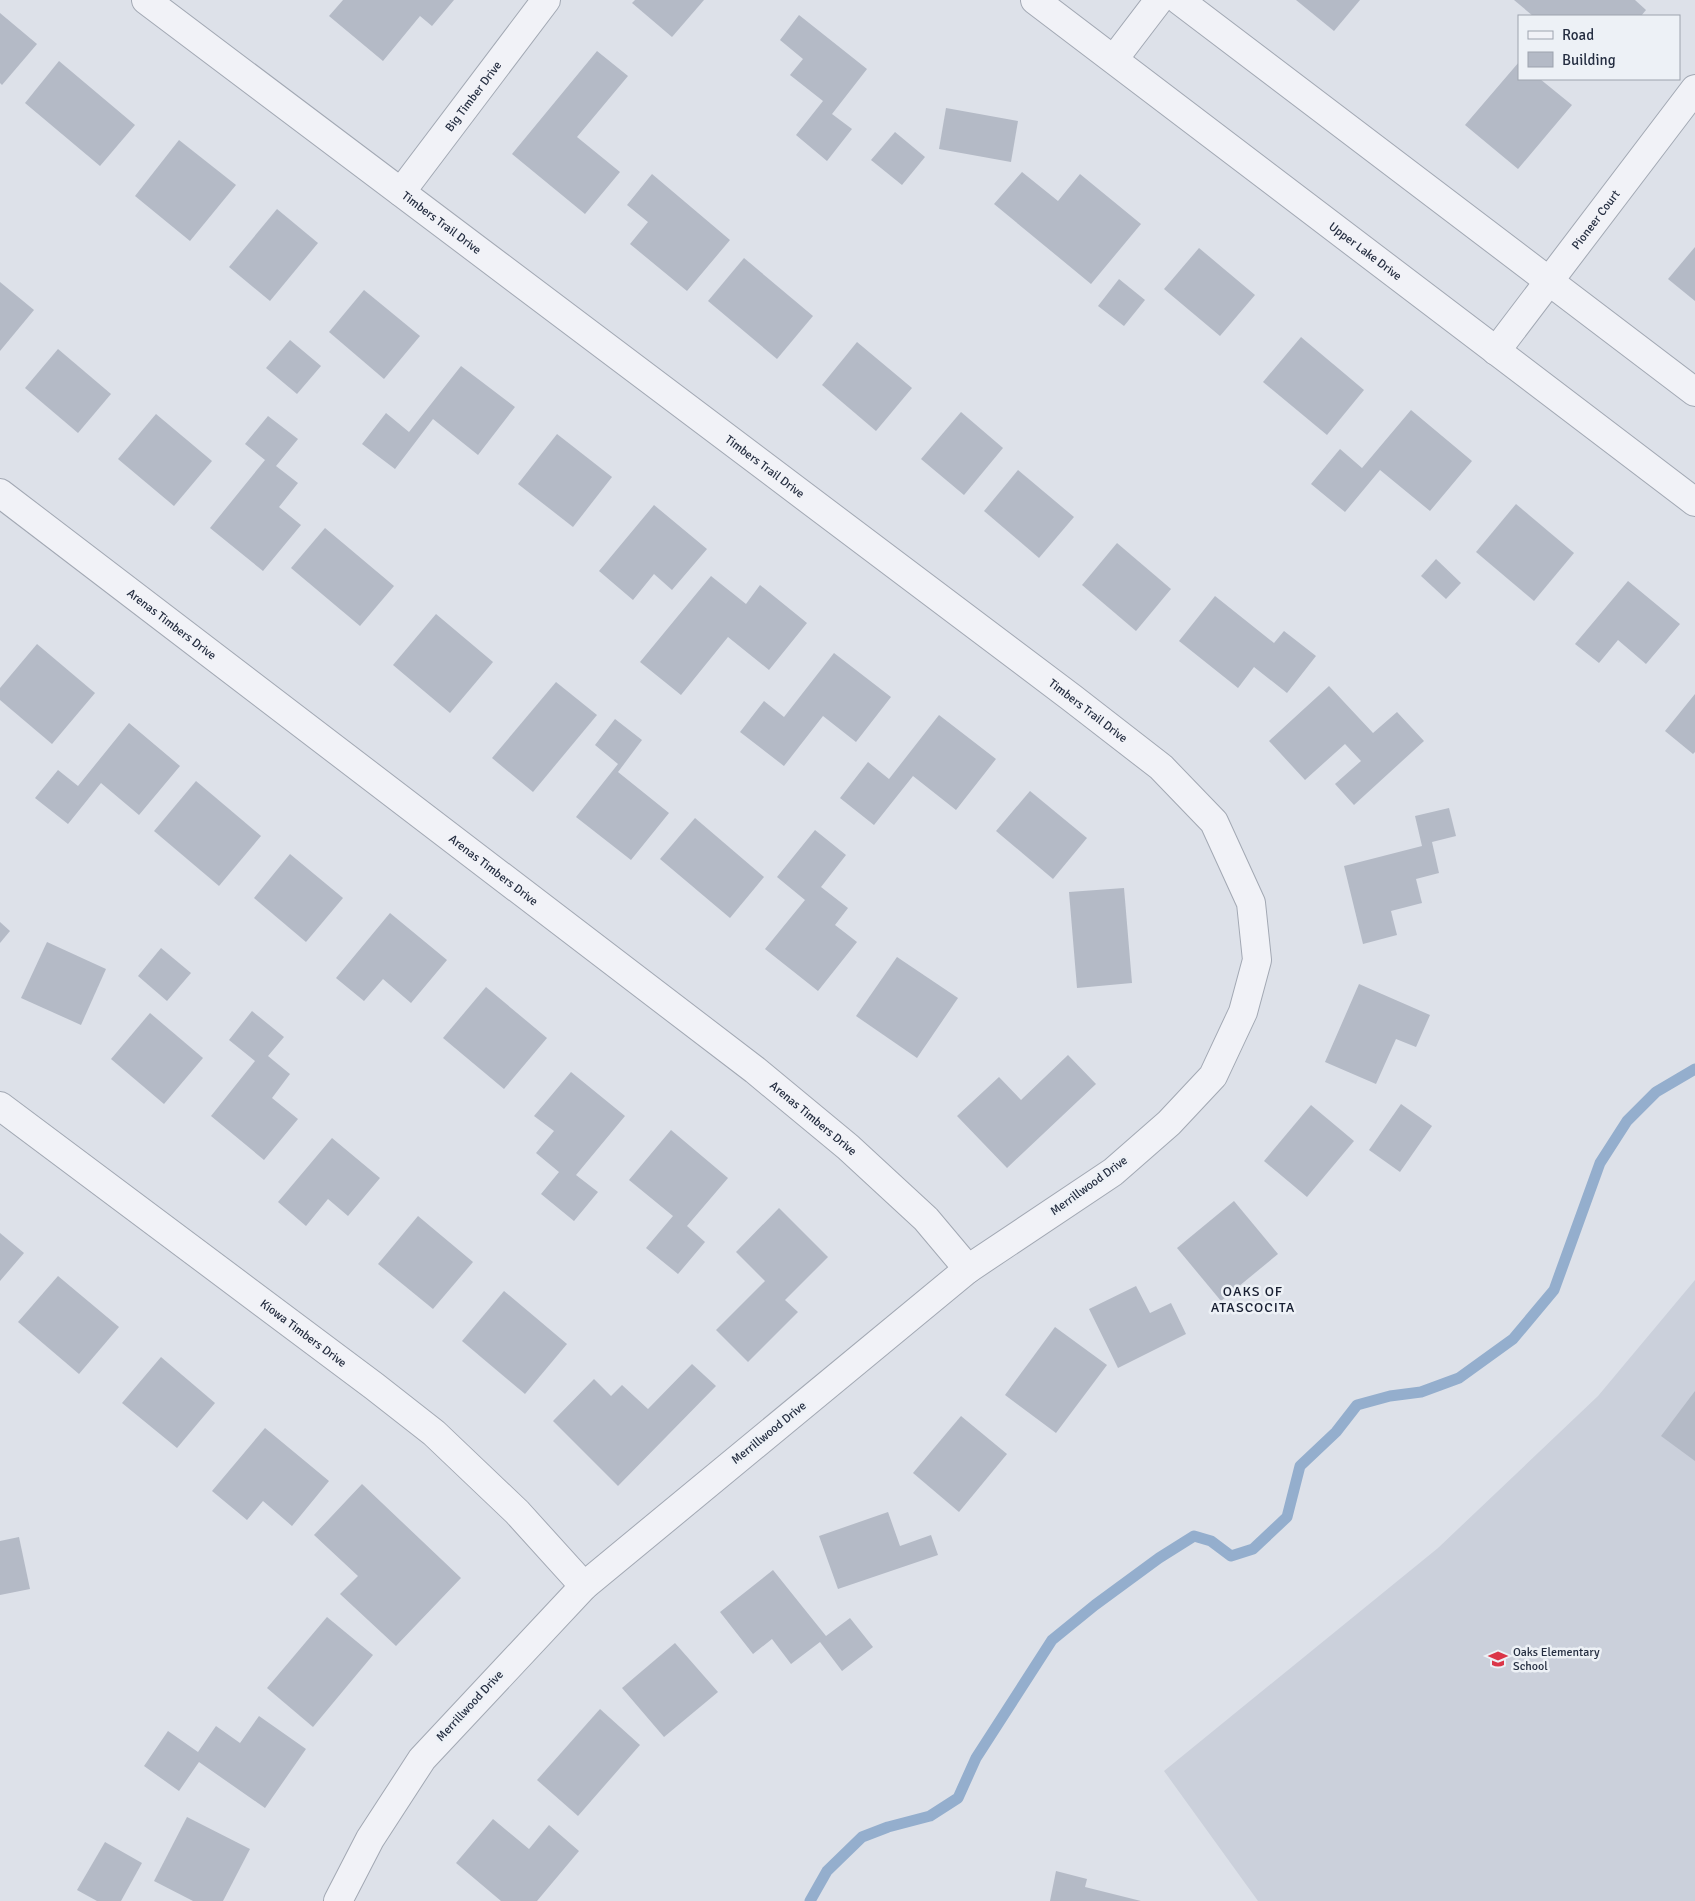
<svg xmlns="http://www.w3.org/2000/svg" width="1695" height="1901" font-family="Signika,sans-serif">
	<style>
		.built { fill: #cbd0db }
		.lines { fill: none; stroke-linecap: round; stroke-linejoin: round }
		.stream { stroke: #94aecd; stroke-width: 11 }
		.building { fill: #b4bac6 }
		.minor-casing { stroke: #a2a8b3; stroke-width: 30 }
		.minor { stroke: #f1f2f7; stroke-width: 28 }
		.labels { text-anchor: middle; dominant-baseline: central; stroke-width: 5; stroke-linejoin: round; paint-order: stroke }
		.street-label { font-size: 12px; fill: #252e41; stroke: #edf1f6 }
		.poi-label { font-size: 12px; fill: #252e41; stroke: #edf1f6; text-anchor: start }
		.neighbourhood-label { font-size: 14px; letter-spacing: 1px; fill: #181f32; stroke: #edf1f6 }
	</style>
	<rect width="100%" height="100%" fill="#dde1e9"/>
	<polygon class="built" points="1695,1280 1695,1901 1258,1901 1164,1771 1438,1548 1598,1396"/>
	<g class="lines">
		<polyline class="stream" points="810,1901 827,1871 862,1837 888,1827 930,1816 958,1798 976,1758 1052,1640 1095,1605 1159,1558 1194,1536 1211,1541 1231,1556 1253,1549 1287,1517 1300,1466 1336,1432 1357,1405 1390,1396 1421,1392 1459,1378 1513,1339 1554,1290 1600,1163 1627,1121 1656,1092 1695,1069"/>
	</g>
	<g class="building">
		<polygon points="343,0 454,0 432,26 420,16 383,61 329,16"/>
		<polygon points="635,0 704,0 672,37 632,3"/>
		<polygon points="1296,0 1360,0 1334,31"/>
		<polygon points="1514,0 1635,0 1646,10 1641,16 1533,16"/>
		<polygon points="0,13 37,44 2,85 0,83"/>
		<polygon points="799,15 867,69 832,114 852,129 827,161 796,135 823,101 790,75 803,59 780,40"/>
		<polygon points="597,51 628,76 577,137 620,172 585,214 512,154"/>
		<polygon points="59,61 135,125 100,166 25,103"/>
		<polygon points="1519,62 1519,79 1540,79 1572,105 1518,169 1465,125"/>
		<polygon points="946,108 1018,121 1011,162 939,149"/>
		<polygon points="895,132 925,157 902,185 871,160"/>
		<polygon points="179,140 236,185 190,241 135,196"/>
		<polygon points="1022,172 1058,201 1080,174 1141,224 1091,284 994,204"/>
		<polygon points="652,174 730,240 687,291 630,244 648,222 627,205"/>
		<polygon points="277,209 318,243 270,301 229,267"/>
		<polygon points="1695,247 1695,301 1668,279"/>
		<polygon points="1199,248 1255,295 1220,336 1164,289"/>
		<polygon points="744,258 813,316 777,359 708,301"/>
		<polygon points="1119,279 1145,300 1124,326 1098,306"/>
		<polygon points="0,282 34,310 0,351"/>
		<polygon points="364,290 420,336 384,379 329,332"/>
		<polygon points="1301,337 1364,390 1327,435 1263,382"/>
		<polygon points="290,340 321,366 297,394 266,368"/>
		<polygon points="857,342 912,388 876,431 822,385"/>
		<polygon points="58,349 111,394 78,433 25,388"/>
		<polygon points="461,366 515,407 478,455 433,419 395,469 362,444 386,413 409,432"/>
		<polygon points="1411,410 1472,461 1430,511 1380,470 1345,512 1311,484 1340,449 1362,468"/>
		<polygon points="961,412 1003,448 964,495 921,459"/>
		<polygon points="156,414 212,461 174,506 118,459"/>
		<polygon points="268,416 298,439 276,466 298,483 279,507 301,525 263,571 210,528 265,460 245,444"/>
		<polygon points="557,434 612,477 573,527 518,484"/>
		<polygon points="1018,470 1074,517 1039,558 984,511"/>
		<polygon points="1516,504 1574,553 1534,601 1476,552"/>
		<polygon points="654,505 707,549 672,590 654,574 633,600 599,571"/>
		<polygon points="325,528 394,586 360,626 291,568"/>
		<polygon points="1117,543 1171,589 1136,631 1082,585"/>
		<polygon points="1436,559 1461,583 1446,599 1421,576"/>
		<polygon points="711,576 746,604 760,585 807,623 769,670 728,637 681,695 640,662"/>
		<polygon points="1628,581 1680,624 1646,664 1618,640 1599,663 1575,644"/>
		<polygon points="1215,596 1274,643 1284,631 1316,656 1287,693 1254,667 1238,688 1179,641"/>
		<polygon points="436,614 493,662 450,713 393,665"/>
		<polygon points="37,644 95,693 52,744 0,700 0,688"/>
		<polygon points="834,653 891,697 856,742 823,716 784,766 740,732 764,701 784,717"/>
		<polygon points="556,682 597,715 533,792 492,758"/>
		<polygon points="1329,686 1373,733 1397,712 1424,741 1354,805 1335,784 1361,761 1345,744 1305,780 1269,741"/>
		<polygon points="1695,694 1695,752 1693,754 1665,731"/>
		<polygon points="939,715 996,759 956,810 913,776 874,825 840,798 868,762 889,779"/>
		<polygon points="615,719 642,740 618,772 669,813 631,860 576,817 618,764 595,745"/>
		<polygon points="129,723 180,766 139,815 101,783 68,824 35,798 58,770 78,786"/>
		<polygon points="196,781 261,836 219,886 154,831"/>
		<polygon points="1030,791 1087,838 1053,879 996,831"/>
		<polygon points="1449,808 1456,836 1432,842 1439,873 1416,879 1422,903 1391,911 1397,935 1363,944 1344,866 1422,846 1415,816"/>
		<polygon points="695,818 764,877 730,918 660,859"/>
		<polygon points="815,830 846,855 821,887 848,908 835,925 857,942 818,991 765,949 805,900 777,877"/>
		<polygon points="290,854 343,898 306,942 254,898"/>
		<polygon points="1124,888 1132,983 1077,988 1069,892"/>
		<polygon points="390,913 447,960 411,1003 383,979 364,1001 336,978"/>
		<polygon points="0,922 10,931 0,943"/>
		<polygon points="47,942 106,969 81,1025 21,998"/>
		<polygon points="161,948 191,973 167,1001 138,976"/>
		<polygon points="897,957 958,998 917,1058 856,1016"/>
		<polygon points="1359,984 1430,1015 1416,1047 1396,1039 1376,1084 1325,1062"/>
		<polygon points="486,987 547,1038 504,1089 443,1038"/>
		<polygon points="252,1011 284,1037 268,1056 290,1074 272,1098 298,1119 264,1160 211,1116 255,1061 229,1040"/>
		<polygon points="150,1013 203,1058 164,1104 111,1059"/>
		<polygon points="1068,1055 1096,1084 1007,1168 957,1116 999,1077 1021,1100"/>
		<polygon points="571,1072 625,1116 576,1175 598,1192 574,1221 541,1194 559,1172 536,1153 554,1131 534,1116"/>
		<polygon points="1401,1104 1432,1126 1400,1172 1369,1150"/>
		<polygon points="1311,1105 1354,1141 1307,1197 1264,1161"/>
		<polygon points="671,1130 728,1178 687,1226 705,1242 678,1274 646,1248 673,1216 629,1180"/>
		<polygon points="332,1138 380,1178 348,1216 328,1199 306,1226 278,1202"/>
		<polygon points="1234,1201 1278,1254 1221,1301 1177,1248"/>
		<polygon points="779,1208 828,1257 785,1300 798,1312 748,1362 716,1330 765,1281 736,1252"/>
		<polygon points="418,1216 473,1262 433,1309 378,1264"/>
		<polygon points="0,1233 24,1253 0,1281"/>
		<polygon points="58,1276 119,1327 79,1374 18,1322"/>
		<polygon points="1136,1286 1150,1313 1171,1303 1186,1334 1118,1368 1089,1309"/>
		<polygon points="504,1291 567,1344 525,1394 462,1341"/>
		<polygon points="1055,1327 1107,1365 1056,1433 1005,1395"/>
		<polygon points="161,1357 215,1403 177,1448 122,1403"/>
		<polygon points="692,1364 716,1386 618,1486 553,1421 594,1379 611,1396 622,1385 648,1409"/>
		<polygon points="1695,1391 1695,1461 1661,1436"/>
		<polygon points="961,1416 1007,1454 959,1512 913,1473"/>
		<polygon points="265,1428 329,1481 292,1526 263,1501 247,1520 212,1491"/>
		<polygon points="362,1484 461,1578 396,1646 340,1594 358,1576 314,1535"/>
		<polygon points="888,1512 900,1546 931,1535 938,1555 838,1589 819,1536"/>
		<polygon points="19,1537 30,1589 0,1595 0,1541"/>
		<polygon points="773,1570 826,1636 850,1618 873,1647 842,1671 820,1642 791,1664 772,1639 753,1654 720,1612"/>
		<polygon points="327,1617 373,1655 313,1727 267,1688"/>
		<polygon points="675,1643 718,1692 664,1737 622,1688"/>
		<polygon points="600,1709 640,1745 578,1816 537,1780"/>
		<polygon points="259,1716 306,1749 265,1808 199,1762 179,1791 144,1766 168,1731 198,1752 216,1726 240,1743"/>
		<polygon points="187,1817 250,1849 223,1901 193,1901 154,1881"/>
		<polygon points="493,1819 529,1849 549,1825 579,1851 537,1901 501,1901 456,1863"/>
		<polygon points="105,1842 142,1863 121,1901 97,1901 77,1890"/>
		<polygon points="1056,1871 1087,1879 1085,1887 1141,1901 1050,1901"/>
	</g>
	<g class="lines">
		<g class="minor-casing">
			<g id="minor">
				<path id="s1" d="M 146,0 L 1072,698 L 1161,767 L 1214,822 L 1251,903 L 1257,960 L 1243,1012 L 1213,1076 L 1169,1123 L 1113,1172 L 968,1269 L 584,1586 L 422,1759 L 370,1839 L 338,1901"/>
				<path id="s2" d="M 1035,0 L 1695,502"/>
				<polyline points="1179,0 1695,392"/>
				<polyline points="1114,59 1159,0"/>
				<path id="s3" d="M 401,192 L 546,0"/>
				<path id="s4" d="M 1496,351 L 1695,89"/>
				<path id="s5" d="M 0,493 L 755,1070 L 848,1147 L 926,1219 L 968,1269"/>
				<path id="s6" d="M 0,1106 L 374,1386 L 434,1433 L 517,1512 L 584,1586"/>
			</g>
		</g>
		<use href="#minor" class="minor"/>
	</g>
	<defs>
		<g id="school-bare" transform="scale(1.5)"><path d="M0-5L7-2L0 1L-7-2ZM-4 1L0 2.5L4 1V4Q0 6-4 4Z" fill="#db3548" stroke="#edf1f6" stroke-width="2.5" paint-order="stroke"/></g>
	</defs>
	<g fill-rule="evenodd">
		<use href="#school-bare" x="1498" y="1659"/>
	</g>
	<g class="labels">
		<g class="street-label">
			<text stroke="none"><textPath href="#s3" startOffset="120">Big Timber Drive</textPath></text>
			<text stroke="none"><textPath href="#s4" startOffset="165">Pioneer Court</textPath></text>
			<text stroke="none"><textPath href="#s1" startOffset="370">Timbers Trail Drive</textPath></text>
			<text stroke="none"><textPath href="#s2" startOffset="415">Upper Lake Drive</textPath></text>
			<text stroke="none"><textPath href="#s1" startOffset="775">Timbers Trail Drive</textPath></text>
			<text stroke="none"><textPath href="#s5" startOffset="216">Arenas Timbers Drive</textPath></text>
			<text stroke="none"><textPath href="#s1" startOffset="1180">Timbers Trail Drive</textPath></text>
			<text stroke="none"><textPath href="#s5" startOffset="621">Arenas Timbers Drive</textPath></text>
			<text stroke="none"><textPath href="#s5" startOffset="1026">Arenas Timbers Drive</textPath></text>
			<text transform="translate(1089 1186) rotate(-36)">Merrillwood Drive</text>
			<text stroke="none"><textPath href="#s6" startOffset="379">Kiowa Timbers Drive</textPath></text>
			<text transform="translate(769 1433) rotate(-39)">Merrillwood Drive</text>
			<text transform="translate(470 1706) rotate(-47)">Merrillwood Drive</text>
		</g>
		<g class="poi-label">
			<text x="1513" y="1652">Oaks Elementary<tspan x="1513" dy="14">School</tspan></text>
		</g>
		<g class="neighbourhood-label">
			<text x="1253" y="1291">OAKS OF<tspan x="1253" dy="16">ATASCOCITA</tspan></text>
		</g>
	</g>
	<rect x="1518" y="15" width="162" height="65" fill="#edf1f6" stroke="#9da3ae"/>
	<rect x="1528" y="31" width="25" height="8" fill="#f1f2f7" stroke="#9da3ae"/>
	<text x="1562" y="40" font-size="15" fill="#252e41">Road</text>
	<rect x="1528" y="52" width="25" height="15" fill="#b4bac6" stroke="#9da3ae"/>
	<text x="1562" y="65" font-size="15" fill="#252e41">Building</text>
</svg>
